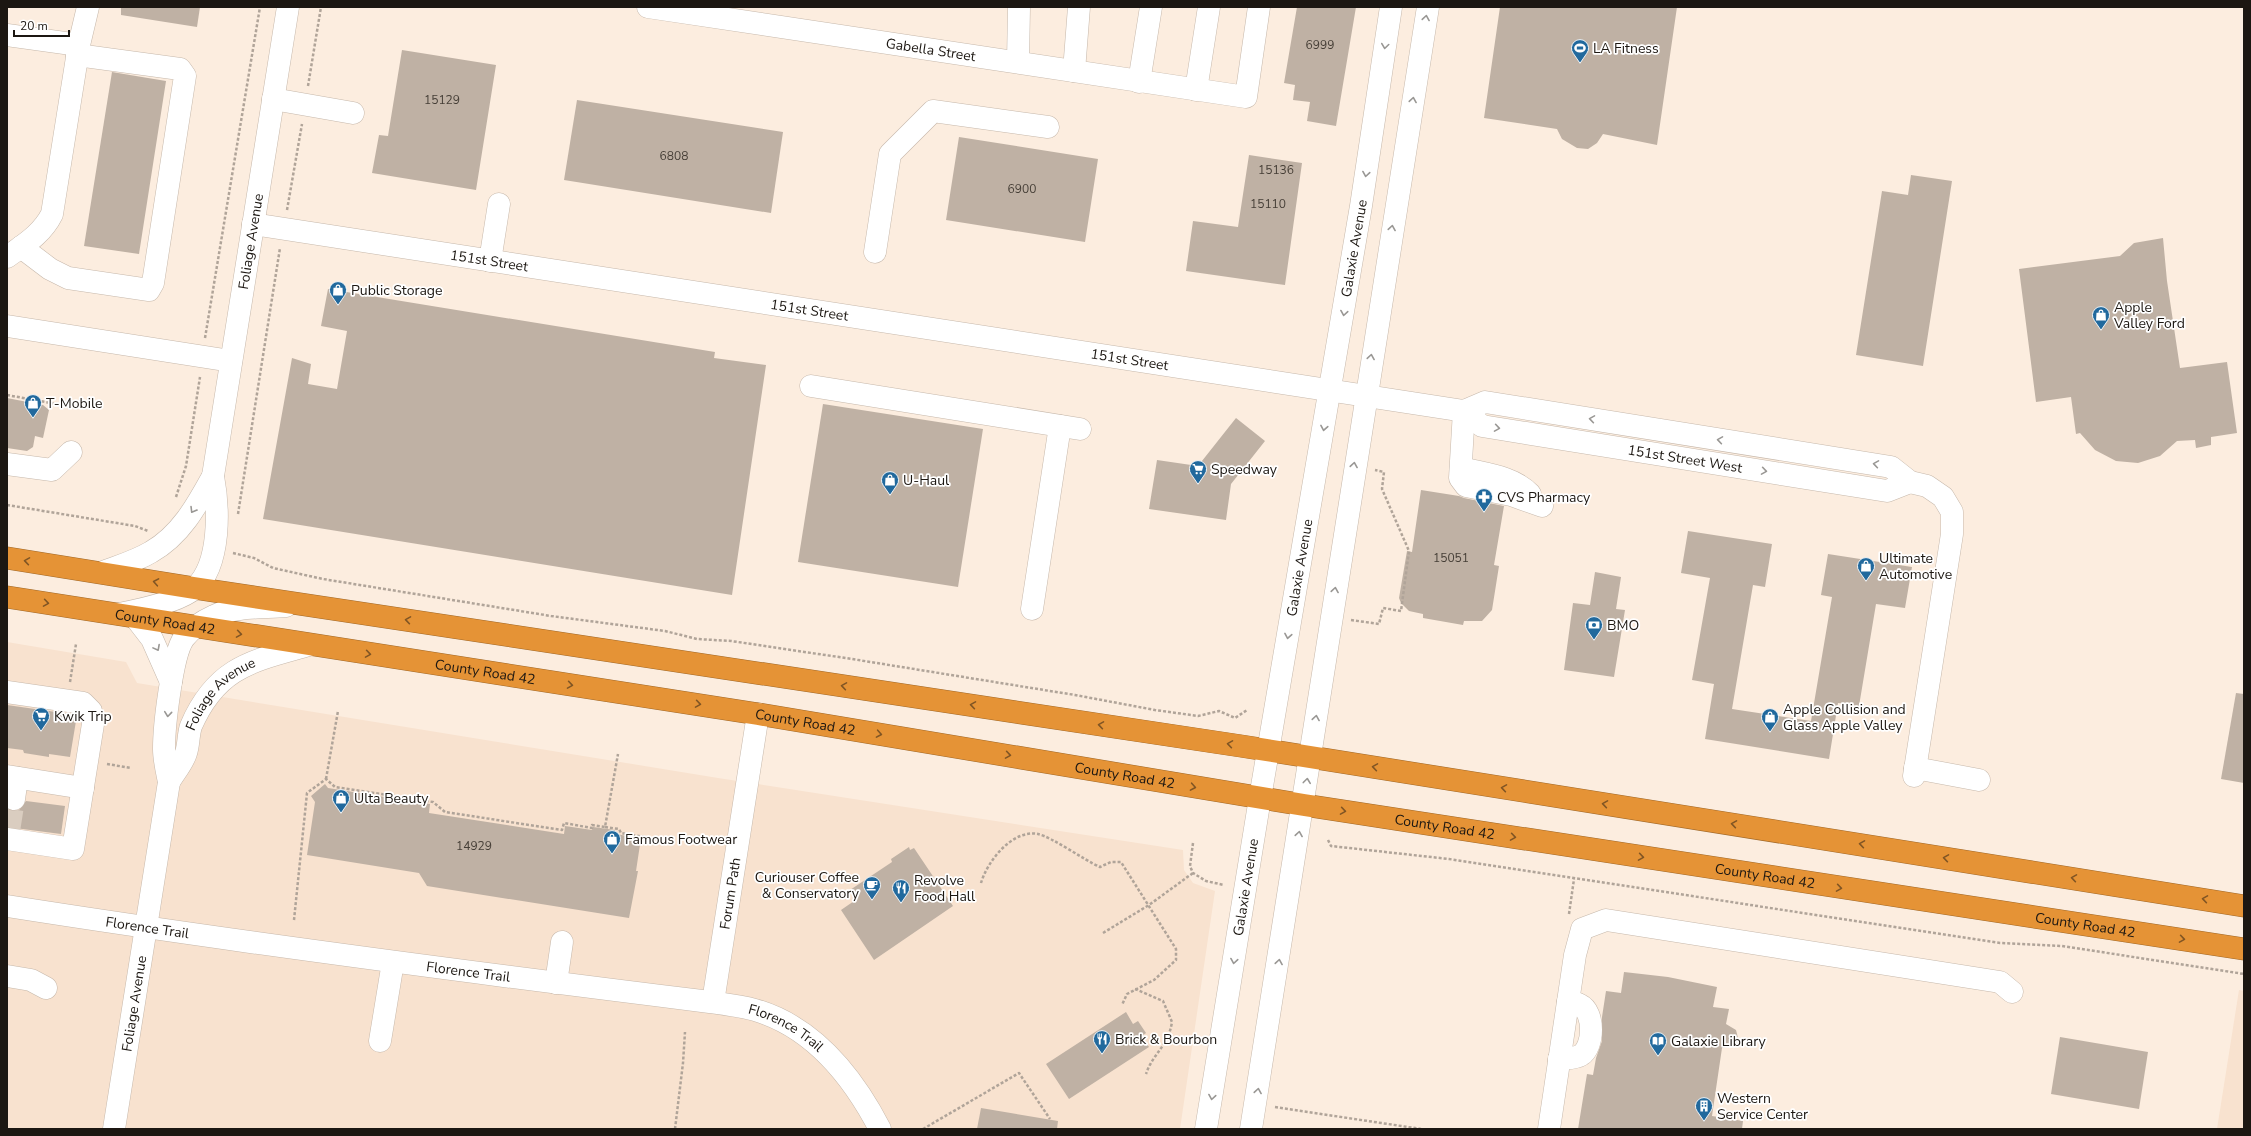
<svg xmlns="http://www.w3.org/2000/svg" width="2251" height="1136" font-family="'Nunito Sans',sans-serif">
	<style>
		.built { fill: #f8e2cf }
		.building { fill: #bfb1a4 }
		.lines { fill: none; stroke-linecap: round; stroke-linejoin: round }
		.minor-tunnel { stroke: #dacdc0; stroke-width: 22; stroke-dasharray: 22 11; stroke-linecap: butt }
		.minor-casing { stroke: #c6b8ab; stroke-width: 23 }
		.highway-casing { stroke: #9f6829; stroke-width: 23 }
		.path { stroke: #b0a499; stroke-width: 2.5; stroke-dasharray: 3 2; stroke-linecap: butt }
		.minor { stroke: #fff; stroke-width: 22 }
		.highway { stroke: #e59336; stroke-width: 22 }
		.oneway { stroke: #999794 }
		.oneway2 { stroke: #805524 }
		.labels { text-anchor: middle; dominant-baseline: central; stroke-width: 3.5; stroke-linejoin: round; paint-order: stroke }
		.number-label { font-size: 12px; fill: #453e36 }
		.poi-label { font-size: 14px; fill: #1c1712; stroke: #fff; text-anchor: start }
		.street-label { font-size: 14px; fill: #1c1712; stroke: #fff }
	</style>
	<rect width="100%" height="100%" fill="#fceddf"/>
	<g class="built">
		<polygon points="7,642 126,662 137,683 718,778 1183,850 1184,870 1193,883 1215,891 1180,1129 7,1129"/>
		<polygon points="2239,990 2244,991 2244,1129 2217,1129"/>
	</g>
	<g class="building">
		<polygon points="121,7 200,7 197,27 121,15"/>
		<polygon points="1297,7 1356,7 1336,126 1307,121 1310,102 1293,100 1295,85 1284,83"/>
		<polygon points="1500,7 1677,7 1657,145 1603,134 1597,143 1588,149 1577,148 1562,139 1557,129 1484,118"/>
		<polygon points="402,50 496,65 476,190 372,173 379,135 388,136"/>
		<polygon points="112,72 166,81 139,254 84,246"/>
		<polygon points="577,100 783,132 771,213 564,180"/>
		<polygon points="959,137 1098,159 1085,242 946,220"/>
		<polygon points="1249,155 1302,163 1285,285 1186,271 1193,221 1238,227"/>
		<polygon points="1911,175 1952,181 1923,366 1856,355 1882,191 1908,195"/>
		<polygon points="2163,238 2167,281 2180,368 2227,362 2237,433 2211,437 2211,445 2196,448 2195,440 2177,441 2160,456 2138,463 2116,461 2095,450 2080,433 2076,434 2071,397 2036,402 2019,269 2120,256 2134,243"/>
		<polygon points="328,289 715,352 714,358 766,365 732,595 263,519 292,358 311,364 308,384 337,389 347,331 321,326"/>
		<polygon points="7,398 43,405 49,410 43,438 35,436 33,447 27,451 7,448"/>
		<polygon points="823,404 983,429 958,587 798,562"/>
		<polygon points="1236,418 1265,441 1231,484 1226,520 1149,509 1157,460 1198,466"/>
		<polygon points="1421,490 1459,496 1464,498 1504,506 1494,565 1499,566 1492,610 1482,621 1464,621 1463,625 1423,618 1423,614 1409,611 1401,603 1399,598 1407,551 1412,552"/>
		<polygon points="1688,531 1772,544 1765,587 1753,585 1732,709 1811,721 1832,597 1821,595 1828,554 1912,567 1905,608 1876,604 1859,706 1838,703 1829,759 1705,739 1714,684 1692,680 1710,578 1681,573"/>
		<polygon points="1595,572 1621,577 1616,609 1625,610 1614,677 1564,670 1573,603 1590,605"/>
		<polygon points="2236,693 2244,694 2244,783 2221,779"/>
		<polygon points="7,705 77,715 70,757 49,754 49,757 24,753 23,750 7,748"/>
		<polygon points="325,784 328,788 430,804 429,813 564,834 565,826 592,830 593,827 615,830 615,834 641,838 636,871 638,871 629,918 427,886 419,873 307,855 315,802 311,796"/>
		<polygon points="26,801 65,806 61,834 7,827 7,809 13,811 19,810"/>
		<polygon points="909,847 910,850 914,848 953,906 874,960 841,910 857,899 850,890 892,862 891,859"/>
		<polygon points="1624,972 1668,977 1717,987 1713,1007 1729,1009 1726,1024 1736,1030 1738,1038 1735,1046 1722,1048 1712,1116 1743,1121 1742,1129 1578,1129 1587,1074 1593,1075 1596,1058 1602,1041 1602,1017 1606,991 1621,993"/>
		<polygon points="1126,1012 1133,1024 1138,1021 1146,1033 1142,1036 1149,1047 1069,1099 1046,1064"/>
		<polygon points="2060,1037 2148,1052 2139,1109 2051,1094"/>
		<polygon points="981,1108 1058,1121 1057,1129 977,1129"/>
	</g>
	<g class="lines">
		<polyline class="minor-tunnel" points="9,831 14,799"/>
		<g class="minor-casing">
			<g id="minor">
				<path id="s1" d="M 648,7 L 1246,97 L 1259,7"/>
				<path d="M 7,35 L 79,45 L 52,214 C 42,234 25,244 7,257"/>
				<polyline points="79,45 88,7"/>
				<polyline points="1018,62 1019,7"/>
				<polyline points="1074,71 1079,7"/>
				<polyline points="1139,82 1151,7"/>
				<polyline points="1196,90 1209,7"/>
				<polyline points="273,99 353,113"/>
				<path id="s2" d="M 253,224 L 1464,411 L 1485,402 L 1891,467 L 1910,482 L 1927,486 L 1943,497 L 1952,512 L 1952,534 L 1914,776"/>
				<polyline points="21,247 50,269 68,278 149,290 153,283 185,76 180,69 77,55"/>
				<polyline points="875,252 890,154 933,111 1048,127"/>
				<polyline points="490,261 499,204"/>
				<polyline points="7,326 231,361"/>
				<polyline points="811,386 1080,429"/>
				<path id="s3" d="M 1464,411 L 1482,426 L 1887,491 L 1910,482"/>
				<polyline points="1464,411 1460,478 1466,486 1511,495 1542,506"/>
				<polyline points="7,464 52,470 71,452"/>
				<path d="M 1461,468 C 1484,474 1513,476 1530,494"/>
				<path d="M 103,572 C 119,566 136,561 151,552 C 181,535 197,505 213,476"/>
				<polyline points="1032,609 1060,426"/>
				<path id="s4" d="M 119,614 C 140,610 179,602 195,588 C 221,564 219,508 213,476 L 288,7"/>
				<polyline points="135,617 152,639 171,682"/>
				<polyline points="7,692 83,703 91,711 93,724 73,849 7,839"/>
				<polyline points="1915,768 1979,780"/>
				<polyline points="7,776 83,788"/>
				<path id="s5" d="M 169,782 C 174,773 183,763 186,753 C 189,744 188,735 191,726 C 217,666 253,661 309,645"/>
				<polyline points="14,799 17,778"/>
				<path id="s6" d="M 7,906 C 241,943 475,973 710,1002 C 724,1004 741,1006 755,1010 C 814,1027 853,1077 880,1129"/>
				<polyline points="7,976 31,980 46,988"/>
				<polyline points="556,983 562,942"/>
				<path id="s7" d="M 713,1002 L 758,714"/>
				<polyline points="380,1041 393,962"/>
				<path d="M 1559,1059 C 1565,1058 1575,1059 1581,1055 C 1594,1047 1595,1012 1580,1005 C 1577,1003 1572,1002 1568,1002"/>
				<path id="s8" d="M 114,1129 L 169,782 C 167,772 164,760 164,749 C 164,727 172,654 184,638 C 191,629 203,621 214,616 C 234,606 264,608 286,606"/>
				<path id="s9" d="M 1206,1129 L 1260,798 L 1361,206 L 1391,7"/>
				<path d="M 1251,1129 C 1312,755 1368,381 1428,7"/>
				<polyline points="1549,1129 1575,955 1582,929 1606,920 2000,982 2012,992"/>
			</g>
		</g>
		<g class="highway-casing">
			<g id="highway">
				<polyline points="7,558 194,588 1241,746 2244,906"/>
				<path id="s10" d="M 7,597 L 758,714 L 1304,805 L 2244,949"/>
			</g>
		</g>
		<g class="path">
			<polyline points="308,86 321,7"/>
			<polyline points="287,210 302,124"/>
			<polyline points="205,338 260,7"/>
			<polyline points="7,395 78,408"/>
			<polyline points="176,497 186,466 200,377"/>
			<polyline points="7,505 135,526 148,531"/>
			<polyline points="238,514 280,248"/>
			<polyline points="233,553 254,558 273,568 323,579 551,616 665,631 697,639 731,641 852,659 1075,695 1155,710 1198,716 1219,711 1235,718 1247,710"/>
			<polyline points="1351,620 1379,624 1383,608 1401,611 1409,551 1382,489 1384,472 1375,470"/>
			<polyline points="70,682 76,644"/>
			<polyline points="107,764 131,768"/>
			<polyline points="326,779 338,711"/>
			<polyline points="605,827 619,829 621,833 663,840"/>
			<polyline points="1328,840 1331,846 1449,859 2000,943 2062,946 2244,974"/>
			<polyline points="1193,843 1190,866 1193,873 1206,881 1224,885"/>
			<path d="M 981,883 C 987,862 1012,829 1038,834 C 1052,837 1084,860 1100,867 L 1111,862 L 1121,862 L 1176,949 L 1176,960 L 1154,980 L 1127,994 L 1122,1005"/>
			<polyline points="1569,914 1574,879"/>
			<polyline points="294,920 307,793 326,779 335,787 433,802 445,812 562,830 564,823 592,828 592,825 605,827 618,754"/>
			<polyline points="1103,933 1149,905 1193,873"/>
			<path d="M 1135,989 L 1163,1001 L 1172,1022 C 1168,1047 1153,1053 1146,1074"/>
			<polyline points="1275,1107 1421,1129"/>
			<polyline points="675,1129 683,1063 685,1032"/>
			<polyline points="923,1129 1019,1073 1050,1119"/>
		</g>
		<use href="#minor" class="minor"/>
		<use href="#highway" class="highway"/>
	</g>
	<defs><path id="oneway-chevron" d="M-2-3.5L2.5 0L-2 3.5" fill="none" stroke-width="1.6" stroke-linecap="round" stroke-linejoin="round"/></defs>
	<g class="oneway">
		<use href="#oneway-chevron" transform="translate(1426 18) rotate(-81)"/>
		<use href="#oneway-chevron" transform="translate(1385 46) rotate(98)"/>
		<use href="#oneway-chevron" transform="translate(1413 100) rotate(-81)"/>
		<use href="#oneway-chevron" transform="translate(1366 174) rotate(99)"/>
		<use href="#oneway-chevron" transform="translate(1392 228) rotate(-81)"/>
		<use href="#oneway-chevron" transform="translate(1344 313) rotate(99)"/>
		<use href="#oneway-chevron" transform="translate(1371 357) rotate(-81)"/>
		<use href="#oneway-chevron" transform="translate(1592 419) rotate(-171)"/>
		<use href="#oneway-chevron" transform="translate(1324 428) rotate(100)"/>
		<use href="#oneway-chevron" transform="translate(1497 428) rotate(9)"/>
		<use href="#oneway-chevron" transform="translate(1720 440) rotate(-171)"/>
		<use href="#oneway-chevron" transform="translate(1876 464) rotate(-171)"/>
		<use href="#oneway-chevron" transform="translate(1354 465) rotate(-81)"/>
		<use href="#oneway-chevron" transform="translate(1764 471) rotate(9)"/>
		<use href="#oneway-chevron" transform="translate(193 510) rotate(121)"/>
		<use href="#oneway-chevron" transform="translate(1335 590) rotate(-81)"/>
		<use href="#oneway-chevron" transform="translate(1288 636) rotate(100)"/>
		<use href="#oneway-chevron" transform="translate(157 648) rotate(62)"/>
		<use href="#oneway-chevron" transform="translate(168 714) rotate(96)"/>
		<use href="#oneway-chevron" transform="translate(1316 718) rotate(-81)"/>
		<use href="#oneway-chevron" transform="translate(1307 781) rotate(-83)"/>
		<use href="#oneway-chevron" transform="translate(1299 834) rotate(-81)"/>
		<use href="#oneway-chevron" transform="translate(1234 961) rotate(99)"/>
		<use href="#oneway-chevron" transform="translate(1279 962) rotate(-81)"/>
		<use href="#oneway-chevron" transform="translate(1258 1091) rotate(-81)"/>
		<use href="#oneway-chevron" transform="translate(1212 1097) rotate(99)"/>
	</g>
	<g class="oneway2">
		<use href="#oneway-chevron" transform="translate(27 561) rotate(-171)"/>
		<use href="#oneway-chevron" transform="translate(156 582) rotate(-170)"/>
		<use href="#oneway-chevron" transform="translate(46 603) rotate(9)"/>
		<use href="#oneway-chevron" transform="translate(408 620) rotate(-171)"/>
		<use href="#oneway-chevron" transform="translate(239 634) rotate(9)"/>
		<use href="#oneway-chevron" transform="translate(368 654) rotate(9)"/>
		<use href="#oneway-chevron" transform="translate(570 685) rotate(9)"/>
		<use href="#oneway-chevron" transform="translate(844 686) rotate(-171)"/>
		<use href="#oneway-chevron" transform="translate(698 704) rotate(9)"/>
		<use href="#oneway-chevron" transform="translate(973 705) rotate(-171)"/>
		<use href="#oneway-chevron" transform="translate(1101 725) rotate(-171)"/>
		<use href="#oneway-chevron" transform="translate(879 734) rotate(10)"/>
		<use href="#oneway-chevron" transform="translate(1230 744) rotate(-171)"/>
		<use href="#oneway-chevron" transform="translate(1008 755) rotate(9)"/>
		<use href="#oneway-chevron" transform="translate(1375 767) rotate(-171)"/>
		<use href="#oneway-chevron" transform="translate(1193 787) rotate(10)"/>
		<use href="#oneway-chevron" transform="translate(1504 788) rotate(-171)"/>
		<use href="#oneway-chevron" transform="translate(1605 804) rotate(-171)"/>
		<use href="#oneway-chevron" transform="translate(1343 811) rotate(9)"/>
		<use href="#oneway-chevron" transform="translate(1734 824) rotate(-171)"/>
		<use href="#oneway-chevron" transform="translate(1513 837) rotate(9)"/>
		<use href="#oneway-chevron" transform="translate(1862 844) rotate(-171)"/>
		<use href="#oneway-chevron" transform="translate(1641 857) rotate(9)"/>
		<use href="#oneway-chevron" transform="translate(1946 858) rotate(-171)"/>
		<use href="#oneway-chevron" transform="translate(2074 878) rotate(-171)"/>
		<use href="#oneway-chevron" transform="translate(1839 888) rotate(9)"/>
		<use href="#oneway-chevron" transform="translate(2205 899) rotate(-171)"/>
		<use href="#oneway-chevron" transform="translate(2182 939) rotate(9)"/>
	</g>
	<defs>
		<g id="stadium-pin" transform="scale(0.9)"><path d="M0 17L-7.5 6A9.5 9.5 0 1 1 7.5 6Z" fill="#21699d" stroke="#fff"/><path d="M0-5a6.5 5 0 1 0 0 10a6.5 5 0 1 0 0-10ZM-3.5-1.8h7v3.6h-7Z" fill="#fff"/></g>
		<g id="shop-pin" transform="scale(0.9)"><path d="M0 17L-7.5 6A9.5 9.5 0 1 1 7.5 6Z" fill="#21699d" stroke="#fff"/><path d="M-5-2.5h2.3a2.7 3.5 0 0 1 5.4 0H5L5.5 6h-11ZM-1.5-2.5h3a1.5 2.3 0 0 0-3 0Z" fill="#fff"/></g>
		<g id="supermarket-pin" transform="scale(0.9)"><path d="M0 17L-7.5 6A9.5 9.5 0 1 1 7.5 6Z" fill="#21699d" stroke="#fff"/><path d="M-6-5.5h2.5l.6 2H6L4.5 2H-2.5L-4.4-4H-6ZM-1.5 3.2a1.3 1.3 0 1 0 .1 0ZM3 3.2a1.3 1.3 0 1 0 .1 0Z" fill="#fff"/></g>
		<g id="pharmacy-pin" transform="scale(0.9)"><path d="M0 17L-7.5 6A9.5 9.5 0 1 1 7.5 6Z" fill="#21699d" stroke="#fff"/><path d="M-2-6h4v4h4v4h-4v4h-4v-4h-4v-4h4Z" fill="#fff"/></g>
		<g id="bank-pin" transform="scale(0.9)"><path d="M0 17L-7.5 6A9.5 9.5 0 1 1 7.5 6Z" fill="#21699d" stroke="#fff"/><path d="M-6-4H6V4H-6ZM0-2.3a2.3 2.3 0 1 0 0 4.6a2.3 2.3 0 1 0 0-4.6Z" fill="#fff"/></g>
		<g id="cafe-pin" transform="scale(0.9)"><path d="M0 17L-7.5 6A9.5 9.5 0 1 1 7.5 6Z" fill="#21699d" stroke="#fff"/><path d="M-5.5-4.5H6V0H3Q3 3.5 0 3.5H-2.5Q-5.5 3.5-5.5 0ZM3-3.2v2h1.7v-2ZM-6 4.5H4V6H-6Z" fill="#fff"/></g>
		<g id="restaurant-pin" transform="scale(0.9)"><path d="M0 17L-7.5 6A9.5 9.5 0 1 1 7.5 6Z" fill="#21699d" stroke="#fff"/><path d="M-5-6h1v4h1v-4h1v4h1v-4h1v5L-1.5 .5V6h-2V.5L-5-1ZM5-6V6H3V1.5H1.5Q1.5-4 5-6Z" fill="#fff"/></g>
		<g id="library-pin" transform="scale(0.9)"><path d="M0 17L-7.5 6A9.5 9.5 0 1 1 7.5 6Z" fill="#21699d" stroke="#fff"/><path d="M-6-4Q-3-5.5-.7-3.5V5Q-3 3-6 4ZM6-4Q3-5.5 .7-3.5V5Q3 3 6 4Z" fill="#fff"/></g>
		<g id="building-pin" transform="scale(0.9)"><path d="M0 17L-7.5 6A9.5 9.5 0 1 1 7.5 6Z" fill="#21699d" stroke="#fff"/><path d="M-4-6H4V6H1V3H-1V6H-4ZM-2.5-4.3h1.7v1.8h-1.7ZM.8-4.3h1.7v1.8H.8ZM-2.5-1h1.7V.8h-1.7ZM.8-1h1.7V.8H.8Z" fill="#fff"/></g>
	</defs>
	<g fill-rule="evenodd">
		<use href="#stadium-pin" x="1580" y="48"/>
		<use href="#shop-pin" x="338" y="290"/>
		<use href="#shop-pin" x="2101" y="315"/>
		<use href="#shop-pin" x="33" y="403"/>
		<use href="#supermarket-pin" x="1198" y="469"/>
		<use href="#shop-pin" x="890" y="480"/>
		<use href="#pharmacy-pin" x="1484" y="497"/>
		<use href="#shop-pin" x="1866" y="566"/>
		<use href="#bank-pin" x="1594" y="625"/>
		<use href="#supermarket-pin" x="41" y="716"/>
		<use href="#shop-pin" x="1770" y="717"/>
		<use href="#shop-pin" x="341" y="798"/>
		<use href="#shop-pin" x="612" y="839"/>
		<use href="#cafe-pin" x="872" y="885"/>
		<use href="#restaurant-pin" x="901" y="888"/>
		<use href="#restaurant-pin" x="1102" y="1039"/>
		<use href="#library-pin" x="1658" y="1041"/>
		<use href="#building-pin" x="1704" y="1106"/>
	</g>
	<g class="labels">
		<g class="number-label">
			<text x="1320" y="45">6999</text>
			<text x="442" y="100">15129</text>
			<text x="674" y="156">6808</text>
			<text x="1276" y="170">15136</text>
			<text x="1022" y="189">6900</text>
			<text x="1268" y="204">15110</text>
			<text x="1451" y="558">15051</text>
			<text x="474" y="846">14929</text>
		</g>
		<g class="poi-label">
			<text x="1593" y="48">LA Fitness</text>
			<text x="351" y="290">Public Storage</text>
			<text x="2114" y="307">Apple<tspan x="2114" dy="16">Valley Ford</tspan></text>
			<text x="46" y="403">T-Mobile</text>
			<text x="1211" y="469">Speedway</text>
			<text x="903" y="480">U-Haul</text>
			<text x="1497" y="497">CVS Pharmacy</text>
			<text x="1879" y="558">Ultimate<tspan x="1879" dy="16">Automotive</tspan></text>
			<text x="1607" y="625">BMO</text>
			<text x="1783" y="709">Apple Collision and<tspan x="1783" dy="16">Glass Apple Valley</tspan></text>
			<text x="54" y="716">Kwik Trip</text>
			<text x="354" y="798">Ulta Beauty</text>
			<text x="625" y="839">Famous Footwear</text>
			<text x="859" y="877" text-anchor="end">Curiouser Coffee<tspan x="859" dy="16">&amp; Conservatory</tspan></text>
			<text x="914" y="880">Revolve<tspan x="914" dy="16">Food Hall</tspan></text>
			<text x="1115" y="1039">Brick &amp; Bourbon</text>
			<text x="1671" y="1041">Galaxie Library</text>
			<text x="1717" y="1098">Western<tspan x="1717" dy="16">Service Center</tspan></text>
		</g>
		<g class="street-label">
			<text stroke="none"><textPath href="#s1" startOffset="286">Gabella Street</textPath></text>
			<text stroke="none"><textPath href="#s4" startOffset="436">Foliage Avenue</textPath></text>
			<text stroke="none"><textPath href="#s9" startOffset="893">Galaxie Avenue</textPath></text>
			<text stroke="none"><textPath href="#s2" startOffset="239">151st Street</textPath></text>
			<text stroke="none"><textPath href="#s2" startOffset="563">151st Street</textPath></text>
			<text stroke="none"><textPath href="#s2" startOffset="887">151st Street</textPath></text>
			<text stroke="none"><textPath href="#s3" startOffset="229">151st Street West</textPath></text>
			<text stroke="none"><textPath href="#s9" startOffset="569">Galaxie Avenue</textPath></text>
			<text stroke="none"><textPath href="#s10" startOffset="160">County Road 42</textPath></text>
			<text stroke="none"><textPath href="#s10" startOffset="484">County Road 42</textPath></text>
			<text stroke="none"><textPath href="#s5" startOffset="106">Foliage Avenue</textPath></text>
			<text stroke="none"><textPath href="#s10" startOffset="808">County Road 42</textPath></text>
			<text stroke="none"><textPath href="#s10" startOffset="1132">County Road 42</textPath></text>
			<text stroke="none"><textPath href="#s10" startOffset="1456">County Road 42</textPath></text>
			<text stroke="none"><textPath href="#s10" startOffset="1780">County Road 42</textPath></text>
			<text stroke="none"><textPath href="#s9" startOffset="245">Galaxie Avenue</textPath></text>
			<text stroke="none"><textPath href="#s7" startOffset="110">Forum Path</textPath></text>
			<text stroke="none"><textPath href="#s10" startOffset="2104">County Road 42</textPath></text>
			<text stroke="none"><textPath href="#s6" startOffset="142">Florence Trail</textPath></text>
			<text stroke="none"><textPath href="#s6" startOffset="466">Florence Trail</textPath></text>
			<text stroke="none"><textPath href="#s8" startOffset="127">Foliage Avenue</textPath></text>
			<text stroke="none"><textPath href="#s6" startOffset="791">Florence Trail</textPath></text>
		</g>
	</g>
	<rect width="2251" height="1136" fill="none" stroke="#1c1712" stroke-width="16"/>
	<path d="M14 30v6h55v-6" fill="none" stroke="#1c1712" stroke-width="2"/>
	<text x="20" y="30" font-size="12" fill="#1c1712" stroke="#ffffff" stroke-width="3" paint-order="stroke">20 m</text>
</svg>
